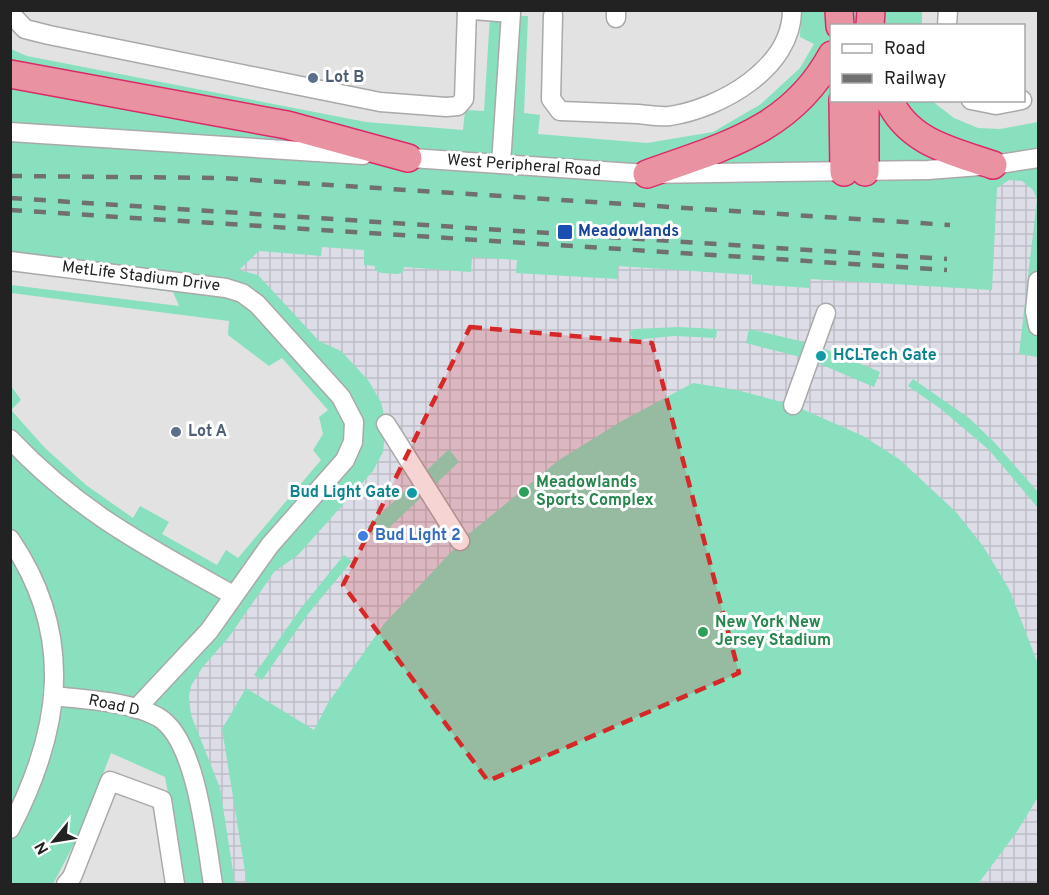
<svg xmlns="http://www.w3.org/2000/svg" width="1049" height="895" font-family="Overpass,sans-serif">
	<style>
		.pitch { fill: #88e0be; fill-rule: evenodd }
		.parking { fill: #e2e2e2 }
		.plaza { fill: url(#plaza-grid); fill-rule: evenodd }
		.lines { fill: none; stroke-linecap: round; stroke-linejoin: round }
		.minor-casing { stroke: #a9a9a9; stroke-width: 21 }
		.highway-casing { stroke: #dc2a67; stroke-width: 30 }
		.minor { stroke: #fff; stroke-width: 18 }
		.highway { stroke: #e892a2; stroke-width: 27 }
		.rail { stroke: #707070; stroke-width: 4.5; stroke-dasharray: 12 12; stroke-linecap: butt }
		.marked { fill: #d62828; fill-opacity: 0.2; stroke: #d62828; stroke-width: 4.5; stroke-dasharray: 12 8; stroke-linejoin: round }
		.service-dot { fill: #5c6f8a; stroke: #fff; stroke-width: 2 }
		.transit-dot { fill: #1a4fb4; stroke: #fff; stroke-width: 2 }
		.culture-dot { fill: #0f9aa8; stroke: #fff; stroke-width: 2 }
		.leisure-dot { fill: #2e9e5b; stroke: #fff; stroke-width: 2 }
		.shop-dot { fill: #3f7fe0; stroke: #fff; stroke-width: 2 }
		.labels { text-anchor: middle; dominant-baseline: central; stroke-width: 6; stroke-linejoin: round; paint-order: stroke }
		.service-label { font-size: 16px; font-weight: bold; fill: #4e5e75; stroke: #fff; text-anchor: start }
		.street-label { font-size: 16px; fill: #222; stroke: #fff }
		.transit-label { font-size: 16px; font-weight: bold; fill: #164399; stroke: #fff; text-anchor: start }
		.culture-label { font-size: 16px; font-weight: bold; fill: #0d838f; stroke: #fff; text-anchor: start }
		.leisure-label { font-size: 16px; font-weight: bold; fill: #27864d; stroke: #fff; text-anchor: start }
		.shop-label { font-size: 16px; font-weight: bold; fill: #366cbe; stroke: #fff; text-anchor: start }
	</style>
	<defs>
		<pattern id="plaza-grid" width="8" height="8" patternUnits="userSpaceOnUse" patternTransform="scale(1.5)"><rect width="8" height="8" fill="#dddde8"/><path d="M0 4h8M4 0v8" fill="none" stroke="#bdbdc7"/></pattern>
	</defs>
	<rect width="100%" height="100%" fill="#f2efe9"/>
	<path class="pitch" d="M 10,11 L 1038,11 L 1038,884 L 11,884 ZM 832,26 L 1024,26 L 1024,100 L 832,100 Z"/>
	<g class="parking">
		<polygon points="11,10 801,10 800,37 814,44 800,68 761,104 713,132 647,143 538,134 540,115 524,113 528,16 490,15 484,111 465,110 463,130 366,122 27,56 11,49"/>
		<polygon points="922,11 1038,11 1038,122 1000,129 978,128 954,118 932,101 1024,100 1024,26 922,26"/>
		<polygon points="11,271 173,292 179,306 11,285"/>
		<polygon points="11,293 229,321 228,335 269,366 282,358 328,410 319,417 323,434 313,450 321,460 238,558 226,550 217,565 162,534 169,522 140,506 133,518 86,485 45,448 11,410 21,400 11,386"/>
		<polygon points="111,753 165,777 185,884 53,884 82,829"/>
	</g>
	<g class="plaza">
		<path d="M 1009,180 L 1022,181 L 1033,190 L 1037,199 L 1019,354 L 1038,357 L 1038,492 L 994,442 L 969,418 L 913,379 L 908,386 L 941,409 L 989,450 L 1038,508 L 1038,664 L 1009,589 L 983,546 L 956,512 L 899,459 L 863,436 L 793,405 L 737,390 L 693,383 L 620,422 L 559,460 L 465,537 L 384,624 L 328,703 L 314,730 L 246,688 L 222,729 L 247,884 L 235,884 L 220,788 L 191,715 L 189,697 L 191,686 L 202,668 L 229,637 L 274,572 L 298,555 L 373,471 L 383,452 L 386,424 L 381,402 L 368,380 L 341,351 L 319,341 L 258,275 L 239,270 L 259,251 L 321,256 L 322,247 L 364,250 L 364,265 L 375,266 L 375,270 L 381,273 L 398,274 L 403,272 L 404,267 L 471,272 L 472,257 L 517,260 L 516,273 L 617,279 L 618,266 L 752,275 L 752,284 L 809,288 L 810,279 L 992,290 L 997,188 ZM 678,327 L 717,329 L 716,338 L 674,336 L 633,340 L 629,332 L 635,329 ZM 749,329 L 813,344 L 880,372 L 874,387 L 808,359 L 746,343 ZM 449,449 L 459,462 L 378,538 L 367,527 ZM 344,555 L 352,561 L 308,614 L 262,680 L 254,675 L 301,608 Z"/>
		<polygon points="1038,797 1038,884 978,884 1016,833"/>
	</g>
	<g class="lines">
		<g class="minor-casing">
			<g id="minor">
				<polyline points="473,10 511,13 501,164"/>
				<polyline points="10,13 25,29 49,35 380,102 446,107 458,106 464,99 467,10"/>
				<path d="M 553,15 L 551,99 L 560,111 C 586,112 612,113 638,114 C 648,115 660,117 670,116 C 721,108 792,68 792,10"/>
				<polyline points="616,18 616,10"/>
				<polyline points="947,26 948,10"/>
				<polyline points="971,100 996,105 1022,100"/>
				<polyline points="10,132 363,155"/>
				<polyline points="397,157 647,174 928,170 993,165 1038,158"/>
				<polyline points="10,261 226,288 242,293 257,304 341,397 354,422 353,442 345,460 270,545 209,631 136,709"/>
				<polyline points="1038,281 1035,311 1038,326"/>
				<polyline points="793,405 826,313"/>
				<polyline points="386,424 460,541"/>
				<path d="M 10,439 C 80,513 146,546 233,595"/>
				<path d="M 10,539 C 76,636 61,731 10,829"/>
				<path d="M 54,696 C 88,700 128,701 158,717 C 197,739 206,843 213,884"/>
				<polyline points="66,884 72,877 110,781 162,800 175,884"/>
			</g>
		</g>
		<g class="highway-casing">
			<g id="highway">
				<polyline points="839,10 840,26"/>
				<polyline points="870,26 871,10"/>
				<polyline points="10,74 287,125 408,158"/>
				<polyline points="843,100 844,172"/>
				<path d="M 889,100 C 909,143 952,151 993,165"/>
				<polyline points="865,172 865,100"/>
				<path d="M 647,174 C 722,147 791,131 832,55"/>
			</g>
		</g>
		<use href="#minor" class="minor"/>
		<use href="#highway" class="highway"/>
		<g class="rail">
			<polyline points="10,176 221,178 950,225"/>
			<polyline points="10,198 947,259"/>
			<polyline points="10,210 947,270"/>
		</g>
	</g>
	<path class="marked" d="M 470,327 L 652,343 L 739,673 L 488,781 L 343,585 Z"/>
	<g class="service-dot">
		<circle cx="313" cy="78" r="6"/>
		<circle cx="176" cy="432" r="6"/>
	</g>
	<rect class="transit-dot" x="557" y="224" width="16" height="16" rx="3"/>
	<g class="culture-dot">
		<circle cx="821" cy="356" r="6"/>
		<circle cx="412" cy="493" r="6"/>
	</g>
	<g class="leisure-dot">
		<circle cx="524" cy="492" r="6"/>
		<circle cx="703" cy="632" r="6"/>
	</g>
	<circle class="shop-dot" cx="363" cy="536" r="6"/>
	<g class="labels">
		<g class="service-label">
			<text x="325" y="78">Lot B</text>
			<text x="188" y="432">Lot A</text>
		</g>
		<g class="street-label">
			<text transform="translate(524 166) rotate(4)">West Peripheral Road</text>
			<text transform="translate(141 277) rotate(7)">MetLife Stadium Drive</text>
			<text transform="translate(114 706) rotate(12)">Road D</text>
		</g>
		<g class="transit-label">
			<text x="578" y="232">Meadowlands</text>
		</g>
		<g class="culture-label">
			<text x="833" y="356">HCLTech Gate</text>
			<text x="400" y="493" text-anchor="end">Bud Light Gate</text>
		</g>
		<g class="leisure-label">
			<text x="536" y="483">Meadowlands<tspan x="536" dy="18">Sports Complex</tspan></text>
			<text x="715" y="623">New York New<tspan x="715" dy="18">Jersey Stadium</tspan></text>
		</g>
		<g class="shop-label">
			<text x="375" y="536">Bud Light 2</text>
		</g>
	</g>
	<rect width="1049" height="895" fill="none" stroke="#222222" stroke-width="24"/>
	<rect x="830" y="24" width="195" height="78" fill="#ffffff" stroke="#a7a7a7" stroke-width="1.5"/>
	<rect x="842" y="44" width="30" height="9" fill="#ffffff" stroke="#a7a7a7" stroke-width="1.5"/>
	<text x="884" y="54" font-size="18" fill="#222222">Road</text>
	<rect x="842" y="74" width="30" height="9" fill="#707070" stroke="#a7a7a7" stroke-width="1.5"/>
	<text x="884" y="84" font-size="18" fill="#222222">Railway</text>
	<g transform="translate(54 841) rotate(240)" stroke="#ffffff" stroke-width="4.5" paint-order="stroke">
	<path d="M0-4.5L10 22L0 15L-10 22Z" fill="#222222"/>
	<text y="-9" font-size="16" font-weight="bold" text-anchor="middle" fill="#222222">N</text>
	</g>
</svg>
